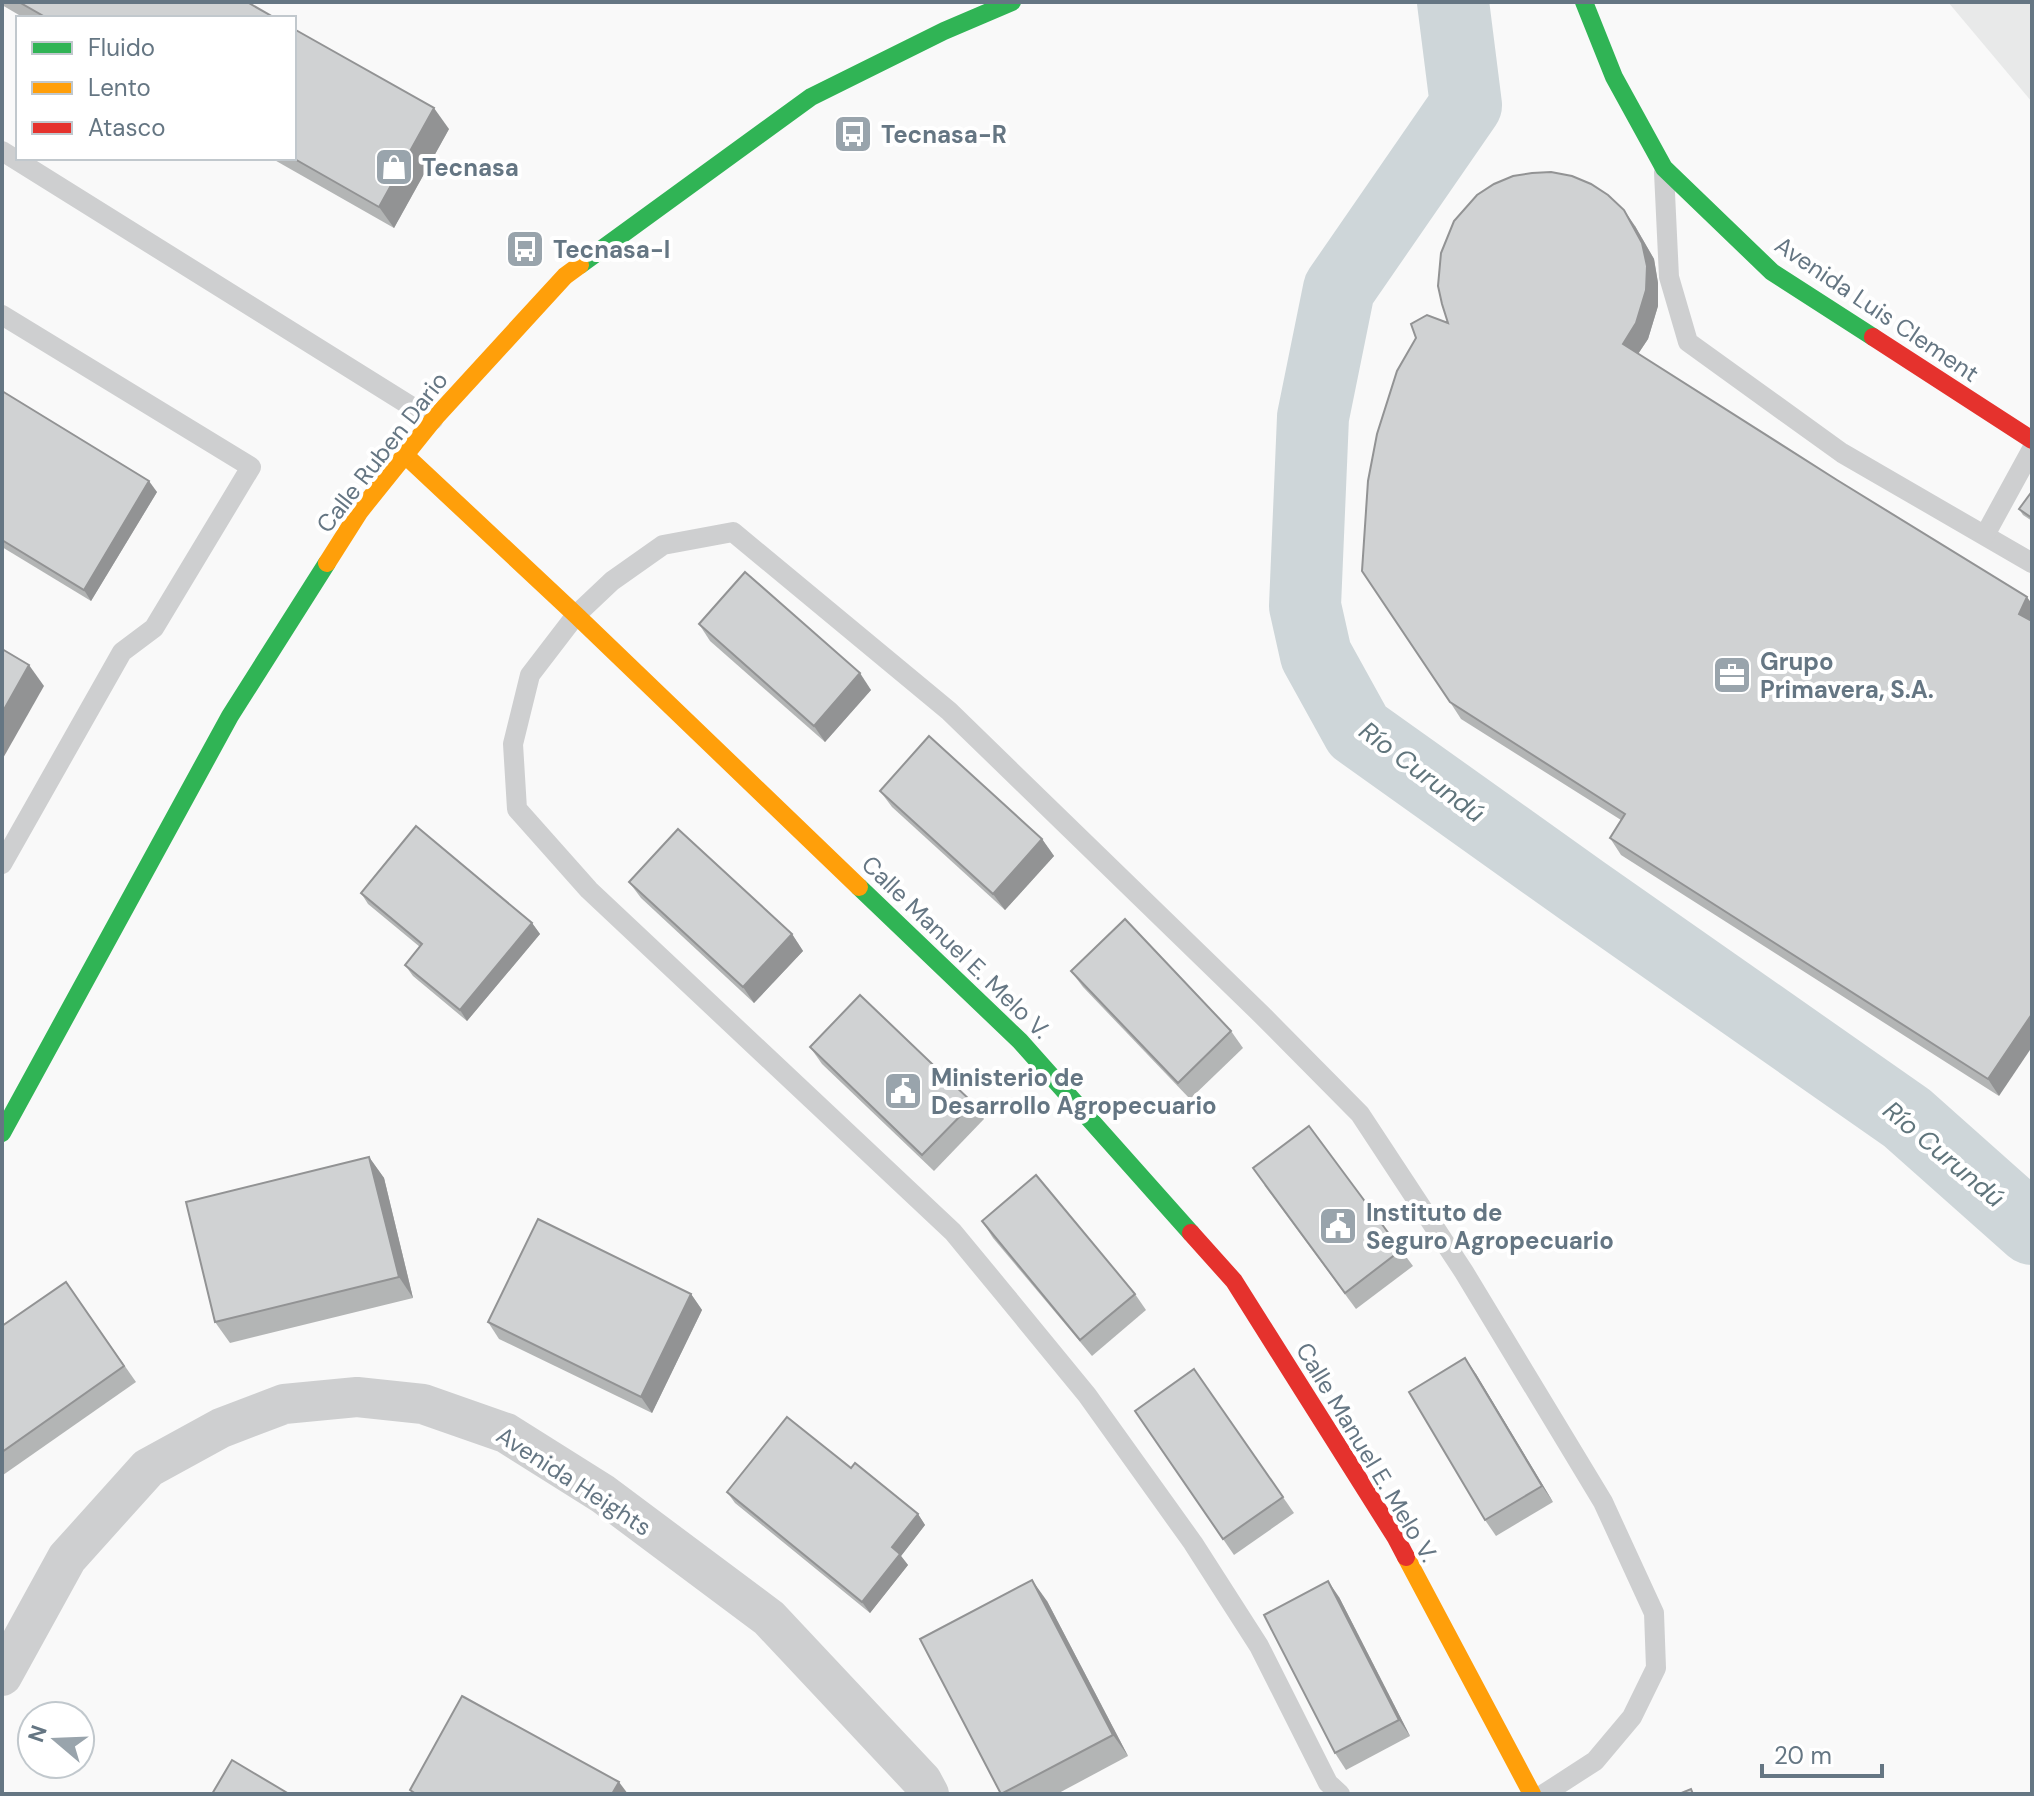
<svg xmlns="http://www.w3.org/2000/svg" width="2034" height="1796" font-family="'DM Sans',sans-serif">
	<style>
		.built { fill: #e8e9e9 }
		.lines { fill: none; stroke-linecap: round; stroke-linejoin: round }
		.river { stroke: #ced6d9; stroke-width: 72 }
		.lane { stroke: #cecfd0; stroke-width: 20 }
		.street { stroke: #cecfd0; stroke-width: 40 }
		.fast { stroke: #30b455; stroke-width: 18 }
		.slow { stroke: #ff9f0a; stroke-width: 18 }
		.jam { stroke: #e5322d; stroke-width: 18 }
		.wall { fill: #b3b5b5 }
		.shaded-wall { fill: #929394 }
		.building { fill: #d0d2d3; stroke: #929394; stroke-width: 2 }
		.labels { text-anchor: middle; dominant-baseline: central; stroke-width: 8; stroke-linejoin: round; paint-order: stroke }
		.poi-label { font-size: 24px; font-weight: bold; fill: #657683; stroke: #fff; text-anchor: start }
		.street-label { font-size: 24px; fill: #657683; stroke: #fff }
		.water-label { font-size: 26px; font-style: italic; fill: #60757c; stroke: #fff }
	</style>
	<rect width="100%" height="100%" fill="#f9f9f9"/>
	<polygon class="built" points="1948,2 2032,2 2032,102"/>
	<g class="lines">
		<polyline class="river" points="1453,2 1466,105 1339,289 1313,417 1305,606 1316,655 1358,731 1584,892 1907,1118 2032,1229"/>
		<g class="lane">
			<polyline points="2,151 433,420"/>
			<polyline points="1664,172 1669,277 1688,342 1842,453 2032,563"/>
			<polyline points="2,315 251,467 154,628 122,652 2,864"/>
			<polyline points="1985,535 2032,449"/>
			<polyline points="1340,1794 1328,1783 1259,1646 1193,1543 1087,1395 1005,1295 953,1232 589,890 517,809 513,744 530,675 576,615 612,581 663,545 733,532 949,711 1262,1015 1360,1114 1464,1272 1603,1502 1654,1613 1656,1668 1632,1717 1595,1761 1544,1794"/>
		</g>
		<polyline class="street" points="2,1676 67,1558 148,1468 221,1428 284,1404 357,1397 423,1404 506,1433 603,1494 769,1618 922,1781 929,1794"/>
		<g class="fast">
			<polyline points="1584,2 1614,77 1664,168 1772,272 1873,337"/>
			<polyline points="580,265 811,97 944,31 1012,2"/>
			<polyline points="859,887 1020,1041 1191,1233"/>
			<polyline points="2,1133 230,716 327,563"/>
		</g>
		<g class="slow">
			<polyline points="405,455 576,615 859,887"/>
			<polyline points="327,563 360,511 433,420 565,276 580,265"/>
			<polyline points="1406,1557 1532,1794"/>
		</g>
		<g class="jam">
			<polyline points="1873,337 2032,440"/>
			<polyline points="1191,1233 1234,1281 1396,1538 1406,1557"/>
		</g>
	</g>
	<g class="wall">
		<polygon points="2,2 247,2 275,18 24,18 2,5"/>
		<polygon points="449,129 394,228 271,158 294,158"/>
		<polygon points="1635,226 1654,259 1658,283 1658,306 1648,339 1638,354 1999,1096 1621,855 1610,838 1621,820 1461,719 1450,702 1448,323"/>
		<polygon points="2,391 157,492 91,601 2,547"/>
		<polygon points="2032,496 2032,521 2023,515 2019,509"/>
		<polygon points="699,624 871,690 825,742 710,641"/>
		<polygon points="880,791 1042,839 1054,856 1005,910 892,807"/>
		<polygon points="629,882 792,934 803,951 754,1003 641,898"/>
		<polygon points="361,893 532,923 540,934 467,1021 413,976 405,965 420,947 368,904"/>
		<polygon points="1071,971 1231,1031 1243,1048 1190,1099 1083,987"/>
		<polygon points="810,1047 973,1103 984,1119 934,1171 822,1064"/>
		<polygon points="369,1157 384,1178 413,1298 230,1343 215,1322"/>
		<polygon points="1264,1185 1401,1250 1413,1266 1356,1309"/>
		<polygon points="982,1221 1135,1294 1146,1310 1092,1356 993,1238"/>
		<polygon points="66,1282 136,1382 3,1475 2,1473 2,1326"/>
		<polygon points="691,1294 702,1310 652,1413 499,1339 488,1322"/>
		<polygon points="1194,1369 1294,1513 1234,1555 1135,1411"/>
		<polygon points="1476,1374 1553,1502 1496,1536 1485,1520"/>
		<polygon points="851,1468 918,1514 925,1525 901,1556 908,1565 870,1613 735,1503 727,1492"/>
		<polygon points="1339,1597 1410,1736 1346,1770 1335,1753"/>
		<polygon points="1047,1601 1128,1756 1057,1794 1001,1794"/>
	</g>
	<g class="shaded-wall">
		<polygon points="434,108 449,129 394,228 379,207"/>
		<polygon points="1624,210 1635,226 1654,259 1658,283 1658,306 1648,339 1634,360 1623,344"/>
		<polygon points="149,481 157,492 91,601 84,590"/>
		<polygon points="2027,597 2032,604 2032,627 2019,614"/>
		<polygon points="29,665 44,686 2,760 2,713"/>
		<polygon points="860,673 871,690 825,742 814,726"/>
		<polygon points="1042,839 1054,856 1005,910 993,894"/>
		<polygon points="532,923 540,934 467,1021 460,1010"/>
		<polygon points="792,934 803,951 754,1003 743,987"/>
		<polygon points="2032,1014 2032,1047 1999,1096 1988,1079"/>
		<polygon points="369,1157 384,1178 413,1298 399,1277"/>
		<polygon points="691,1294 702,1310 652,1413 641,1397"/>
		<polygon points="1465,1358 1476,1374 1553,1502 1542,1486"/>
		<polygon points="918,1514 925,1525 901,1556 908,1565 870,1613 862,1602 892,1547"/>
		<polygon points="1032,1580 1047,1601 1128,1756 1113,1735"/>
		<polygon points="1328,1581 1339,1597 1410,1736 1399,1720"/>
		<polygon points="619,1782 628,1794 612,1794"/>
	</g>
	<g class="building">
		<polygon points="19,2 247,2 275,18 47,18"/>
		<polygon points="294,29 434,108 379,207 293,158"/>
		<polygon points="1551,172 1572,176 1591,184 1608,195 1624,210 1642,243 1647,266 1646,290 1636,323 1623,344 1837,480 2027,597 2019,614 2032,621 2032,1014 1988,1079 1610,838 1625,814 1450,702 1362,571 1368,481 1377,434 1397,371 1416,338 1411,324 1427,315 1448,323 1442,304 1438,286 1441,253 1454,221 1477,195 1494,184 1513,176 1532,173"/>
		<polygon points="2,391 149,481 84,590 2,540"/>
		<polygon points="2030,494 2032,496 2032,518 2019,509"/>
		<polygon points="745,572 860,673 814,726 699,624"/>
		<polygon points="2,649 29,665 2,713"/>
		<polygon points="929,736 1042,839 993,894 880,791"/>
		<polygon points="416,826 532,923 460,1010 405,965 422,944 361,893"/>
		<polygon points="678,829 792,934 743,987 629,882"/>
		<polygon points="1125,919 1231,1031 1178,1083 1071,971"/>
		<polygon points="860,995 973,1103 922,1155 810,1047"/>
		<polygon points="1309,1126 1401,1250 1345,1293 1253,1168"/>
		<polygon points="369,1157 399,1277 215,1322 186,1202"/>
		<polygon points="1036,1175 1135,1294 1080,1340 982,1221"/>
		<polygon points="538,1219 691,1294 641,1397 488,1322"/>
		<polygon points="66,1282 124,1366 2,1452 2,1326"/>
		<polygon points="1465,1358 1542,1486 1485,1520 1409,1392"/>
		<polygon points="1194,1369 1283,1497 1223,1539 1135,1411"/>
		<polygon points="787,1417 851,1468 855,1463 918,1514 892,1547 900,1554 862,1602 727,1492"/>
		<polygon points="1032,1580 1113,1735 1001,1794 920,1639"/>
		<polygon points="1328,1581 1399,1720 1335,1753 1264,1615"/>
		<polygon points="462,1696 619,1782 612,1794 416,1794 410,1790"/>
		<polygon points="232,1760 289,1794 212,1794"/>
		<polygon points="1691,1789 1693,1794 1679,1794"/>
	</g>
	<defs>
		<g id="bus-square" transform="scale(2)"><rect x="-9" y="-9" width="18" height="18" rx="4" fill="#99a4ac" stroke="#fff"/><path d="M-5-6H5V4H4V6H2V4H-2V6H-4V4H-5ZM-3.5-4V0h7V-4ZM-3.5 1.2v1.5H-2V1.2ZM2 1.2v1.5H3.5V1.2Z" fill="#fff"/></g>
		<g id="shop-square" transform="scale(2)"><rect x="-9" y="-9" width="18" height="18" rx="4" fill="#99a4ac" stroke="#fff"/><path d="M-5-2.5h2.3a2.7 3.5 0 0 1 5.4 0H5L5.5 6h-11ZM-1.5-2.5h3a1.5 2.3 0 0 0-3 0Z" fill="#fff"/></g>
		<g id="office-square" transform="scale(2)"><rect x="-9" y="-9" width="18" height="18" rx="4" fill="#99a4ac" stroke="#fff"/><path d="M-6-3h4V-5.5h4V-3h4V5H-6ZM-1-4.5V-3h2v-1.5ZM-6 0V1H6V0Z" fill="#fff"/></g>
		<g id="civic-square" transform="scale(2)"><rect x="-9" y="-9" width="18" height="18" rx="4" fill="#99a4ac" stroke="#fff"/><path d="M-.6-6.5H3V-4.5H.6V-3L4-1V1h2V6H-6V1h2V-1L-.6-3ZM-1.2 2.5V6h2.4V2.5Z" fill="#fff"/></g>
	</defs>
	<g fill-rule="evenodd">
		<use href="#bus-square" x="853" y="134"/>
		<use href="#shop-square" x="394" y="167"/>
		<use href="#bus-square" x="525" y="249"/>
		<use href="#office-square" x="1732" y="675"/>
		<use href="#civic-square" x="903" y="1091"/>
		<use href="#civic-square" x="1338" y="1226"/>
	</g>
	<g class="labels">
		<g class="poi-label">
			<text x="881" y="134">Tecnasa-R</text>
			<text x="422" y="167">Tecnasa</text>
			<text x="553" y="249">Tecnasa-I</text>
			<text x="1760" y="661">Grupo<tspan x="1760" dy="28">Primavera, S.A.</tspan></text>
			<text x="931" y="1077">Ministerio de<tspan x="931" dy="28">Desarrollo Agropecuario</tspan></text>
			<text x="1366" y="1212">Instituto de<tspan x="1366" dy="28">Seguro Agropecuario</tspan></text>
		</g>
		<g class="street-label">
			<text transform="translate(1877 309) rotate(34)">Avenida Luis Clement</text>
			<text transform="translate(382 452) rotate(-52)">Calle Ruben Dario</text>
			<text transform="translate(956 947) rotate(44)">Calle Manuel E. Melo V.</text>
			<text transform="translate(1367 1452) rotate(59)">Calle Manuel E. Melo V.</text>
			<text transform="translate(574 1481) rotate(33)">Avenida Heights</text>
		</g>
		<g class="water-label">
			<text transform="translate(1422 772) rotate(37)">Río Curundú</text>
			<text transform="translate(1944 1154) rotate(40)">Río Curundú</text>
		</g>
	</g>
	<rect width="2034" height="1796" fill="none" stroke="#657683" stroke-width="8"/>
	<rect x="16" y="16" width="280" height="144" fill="#ffffff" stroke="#c1c8cd" stroke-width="2"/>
	<rect x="32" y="42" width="40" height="12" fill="#30b455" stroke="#c1c8cd" stroke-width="2"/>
	<text x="88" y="56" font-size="24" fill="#657683">Fluido</text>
	<rect x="32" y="82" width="40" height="12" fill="#ff9f0a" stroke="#c1c8cd" stroke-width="2"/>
	<text x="88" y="96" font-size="24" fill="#657683">Lento</text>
	<rect x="32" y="122" width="40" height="12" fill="#e5322d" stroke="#c1c8cd" stroke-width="2"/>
	<text x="88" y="136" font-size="24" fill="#657683">Atasco</text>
	<g transform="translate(56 1740) rotate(289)"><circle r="38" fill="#ffffff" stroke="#c1c8cd" stroke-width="2"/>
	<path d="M0-6L14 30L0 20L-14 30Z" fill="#99a4ac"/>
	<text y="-12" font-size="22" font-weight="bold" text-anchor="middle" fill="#657683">N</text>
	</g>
	<path d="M1762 1764v12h120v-12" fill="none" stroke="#657683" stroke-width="4"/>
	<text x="1774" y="1764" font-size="24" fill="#657683" stroke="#ffffff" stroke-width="6" paint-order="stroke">20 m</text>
</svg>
